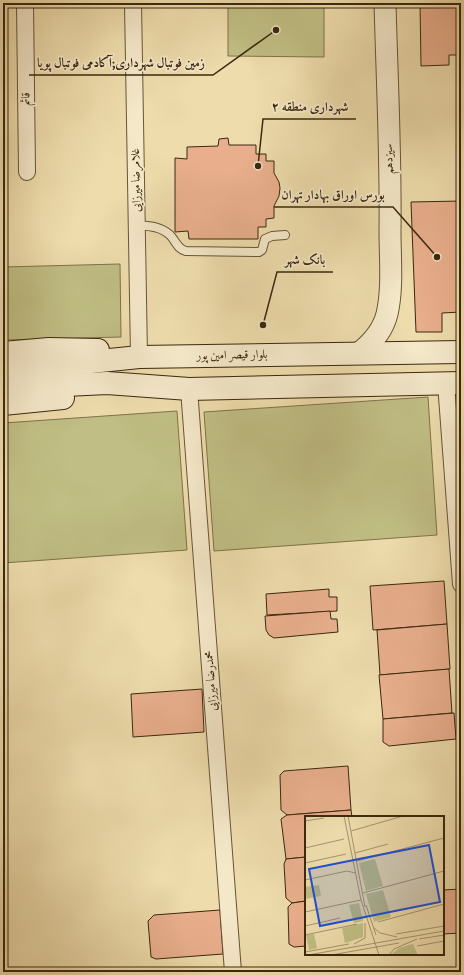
<svg xmlns="http://www.w3.org/2000/svg" width="464" height="975" font-family="'IM FELL Double Pica',Amiri,serif">
	<style>
		.green { fill: #c0be84; stroke: #7e7349 }
		.building { fill: #e9af8d; stroke: #3b280e }
		.lines { fill: none; stroke-linecap: round; stroke-linejoin: round }
		.service-casing { stroke: #685536; stroke-width: 10 }
		.minor-casing { stroke: #685536; stroke-width: 18 }
		.tertiary-casing { stroke: #685536; stroke-width: 23 }
		.secondary-casing { stroke: #3b280e; stroke-width: 24 }
		.service { stroke: #f4e8c9; stroke-width: 8 }
		.minor { stroke: #f4e8c9; stroke-width: 16 }
		.tertiary { stroke: #f4e8c9; stroke-width: 21 }
		.secondary { stroke: #f4e8c9; stroke-width: 22 }
		.labels { text-anchor: middle; dominant-baseline: central; stroke-width: 3.5; stroke-linejoin: round; paint-order: stroke }
		.street-label { font-size: 12px; fill: #3b280e; stroke: #f4e8c9 }
		.inset-road { fill: none; stroke: #a6946d; stroke-width: 1 }
		.view { fill: #1d4ed8; fill-opacity: 0.15; stroke: #1d4ed8; stroke-width: 2 }
		.inset-edge { fill: none; stroke: #3b280e; stroke-width: 2 }
		.leader { fill: none; stroke: #3b280e; stroke-width: 1.5 }
		.callout-dot { fill: #3b280e; stroke: #f4e8c9; stroke-width: 1.5 }
		.callout-label { font-size: 13px; text-anchor: middle; font-weight: bold; fill: #3b280e; stroke: #f4e8c9; stroke-width: 3.5; stroke-linejoin: round; paint-order: stroke }
	</style>
	<rect width="100%" height="100%" fill="#eedcac"/>
	<filter id="stains"><feTurbulence type="fractalNoise" baseFrequency=".005" numOctaves="4"/><feColorMatrix values="0 0 0 0 .2 0 0 0 0 .09 0 0 0 0 .02 0 0 0 .5 -.17"/></filter>
	<radialGradient id="worn" r=".72"><stop offset=".6" stop-color="#630" stop-opacity="0"/><stop offset="1" stop-color="#630" stop-opacity=".3"/></radialGradient>
	<g class="green">
		<polygon points="228,3 324,3 324,57 228,56"/>
		<polygon points="120,264 121,337 3,340 3,267"/>
		<polygon points="428,397 437,535 214,551 204,412"/>
		<polygon points="177,411 187,550 3,563 3,423"/>
	</g>
	<g class="building">
		<polygon points="420,3 461,3 461,55 449,55 449,65 421,66"/>
		<polygon points="228,138 229,145 256,145 256,154 266,154 266,161 274,161 274,173 279,182 280,188 279,196 274,206 274,218 266,219 266,227 258,227 258,239 189,239 188,231 175,232 175,158 187,159 187,147 218,146 219,139"/>
		<polygon points="461,201 461,312 442,313 442,332 416,332 411,202"/>
		<polygon points="444,581 447,624 373,630 370,586"/>
		<polygon points="329,589 329,597 337,597 337,611 267,615 266,594"/>
		<polygon points="330,611 331,619 337,619 338,632 274,638 269,635 266,630 265,616"/>
		<polygon points="447,624 450,669 380,675 377,630"/>
		<polygon points="449,669 452,713 383,719 379,675"/>
		<polygon points="202,689 204,732 133,737 131,694"/>
		<polygon points="454,713 456,739 389,746 383,742 383,719"/>
		<polygon points="348,766 351,810 287,815 281,810 280,775 284,771"/>
		<polygon points="351,810 352,817 306,817 306,857 286,859 281,819 287,815"/>
		<polygon points="306,857 306,901 292,903 286,898 284,864 286,859"/>
		<polygon points="461,889 461,933 443,934 443,890"/>
		<polygon points="306,901 306,946 294,947 289,944 288,907 292,903"/>
		<polygon points="220,910 223,954 156,959 151,957 148,921 154,915"/>
	</g>
	<g class="lines">
		<g class="service-casing">
			<path id="service" d="M 136,225 C 149,226 160,226 170,235 C 176,241 177,249 186,251 L 259,252 L 262,250 L 265,239 L 272,236 L 285,235"/>
		</g>
		<g class="minor-casing">
			<g id="minor">
				<polyline points="25,3 27,172"/>
				<polyline points="133,3 139,357"/>
				<polyline points="446,383 461,584"/>
				<polyline points="189,389 233,972"/>
			</g>
		</g>
		<g class="tertiary-casing">
			<path id="tertiary" d="M 359,353 C 372,343 383,330 387,314 C 393,288 390,258 390,232 C 391,155 387,79 385,3"/>
		</g>
		<g class="secondary-casing">
			<g id="secondary">
				<polyline points="3,353 49,349 98,350"/>
				<polyline points="3,371 139,357 461,352"/>
				<polyline points="3,388 107,383 189,389 461,383"/>
				<polyline points="3,404 63,398"/>
			</g>
		</g>
		<use href="#service" class="service"/>
		<use href="#minor" class="minor"/>
		<use href="#tertiary" class="tertiary"/>
		<use href="#secondary" class="secondary"/>
	</g>
	<g class="labels">
		<g class="street-label">
			<text transform="translate(26 99) rotate(-91)">قائم</text>
			<text transform="translate(389 159) rotate(-92)">سیزدهم</text>
			<text transform="translate(136 180) rotate(-91)">غلامرضا میرزایی</text>
			<text transform="translate(232 355) rotate(-1)">بلوار قیصر امین پور</text>
			<text transform="translate(211 681) rotate(-94)">محمدرضا میرزایی</text>
		</g>
	</g>
	<g transform="translate(305 816)">
		<rect width="139" height="139" fill="#eedcac"/>
		<path d="M 70,43 L 78,70 L 61,75 L 54,47 ZM 14,69 L 16,80 L 0,83 L 0,71 ZM 78,74 L 86,101 L 69,106 L 61,78 ZM 54,87 L 58,105 L 49,107 L 44,89 ZM 58,107 L 58,121 L 40,127 L 37,112 ZM 9,118 L 12,132 L 4,134 L 1,119 ZM 108,128 L 113,139 L 86,139 L 94,132 Z" fill="#c0be84"/>
		<path class="inset-road" d="M 39,0 L 56,84 L 74,139M 43,0 L 60,91M 0,5 L 19,2M 46,15 L 98,0M 0,32 L 39,23M 50,37 L 83,28M 52,45 L 139,22M 0,47 L 41,38M 0,64 L 42,55 L 50,57M 58,77 L 139,55M 61,89 L 71,119M 0,96 L 56,84M 73,106 L 139,88M 0,110 L 35,102M 68,111 L 75,117 L 92,121M 91,118 L 139,110M 0,119 L 52,108M 114,123 L 139,119M 49,128 L 60,122 L 60,107M 112,130 L 139,125M 0,136 L 44,128M 3,139 L 139,115M 26,139 L 94,127M 84,139 L 89,133 L 112,123"/>
		<path class="view" d="M 124,29 L 135,86 L 15,110 L 4,53 Z"/>
		<rect width="139" height="139" class="inset-edge"/>
	</g>
	<path class="leader" d="M276 30L213 75H29M258 166L263 119H356M437 257L393 207H274M263 325L277 272H333"/>
	<g class="callout-dot">
		<circle cx="276" cy="30" r="4"/>
		<circle cx="258" cy="166" r="4"/>
		<circle cx="437" cy="257" r="4"/>
		<circle cx="263" cy="325" r="4"/>
	</g>
	<g class="callout-label">
		<text x="121" y="67">زمین فوتبال شهرداری;آکادمی فوتبال پویا</text>
		<text x="310" y="111">شهرداری منطقه ۲</text>
		<text x="333" y="199">بورس اوراق بهادار تهران</text>
		<text x="305" y="264">بانک شهر</text>
	</g>
	<rect width="464" height="975" fill="none" stroke="#eedcac" stroke-width="16"/>
	<rect x="4" y="4" width="456" height="967" fill="none" stroke="#3b280e" stroke-width="2"/>
	<rect x="8" y="8" width="448" height="959" fill="none" stroke="#3b280e"/>
	<rect width="100%" height="100%" filter="url(#stains)"/>
	<rect width="100%" height="100%" fill="url(#worn)"/>
</svg>
